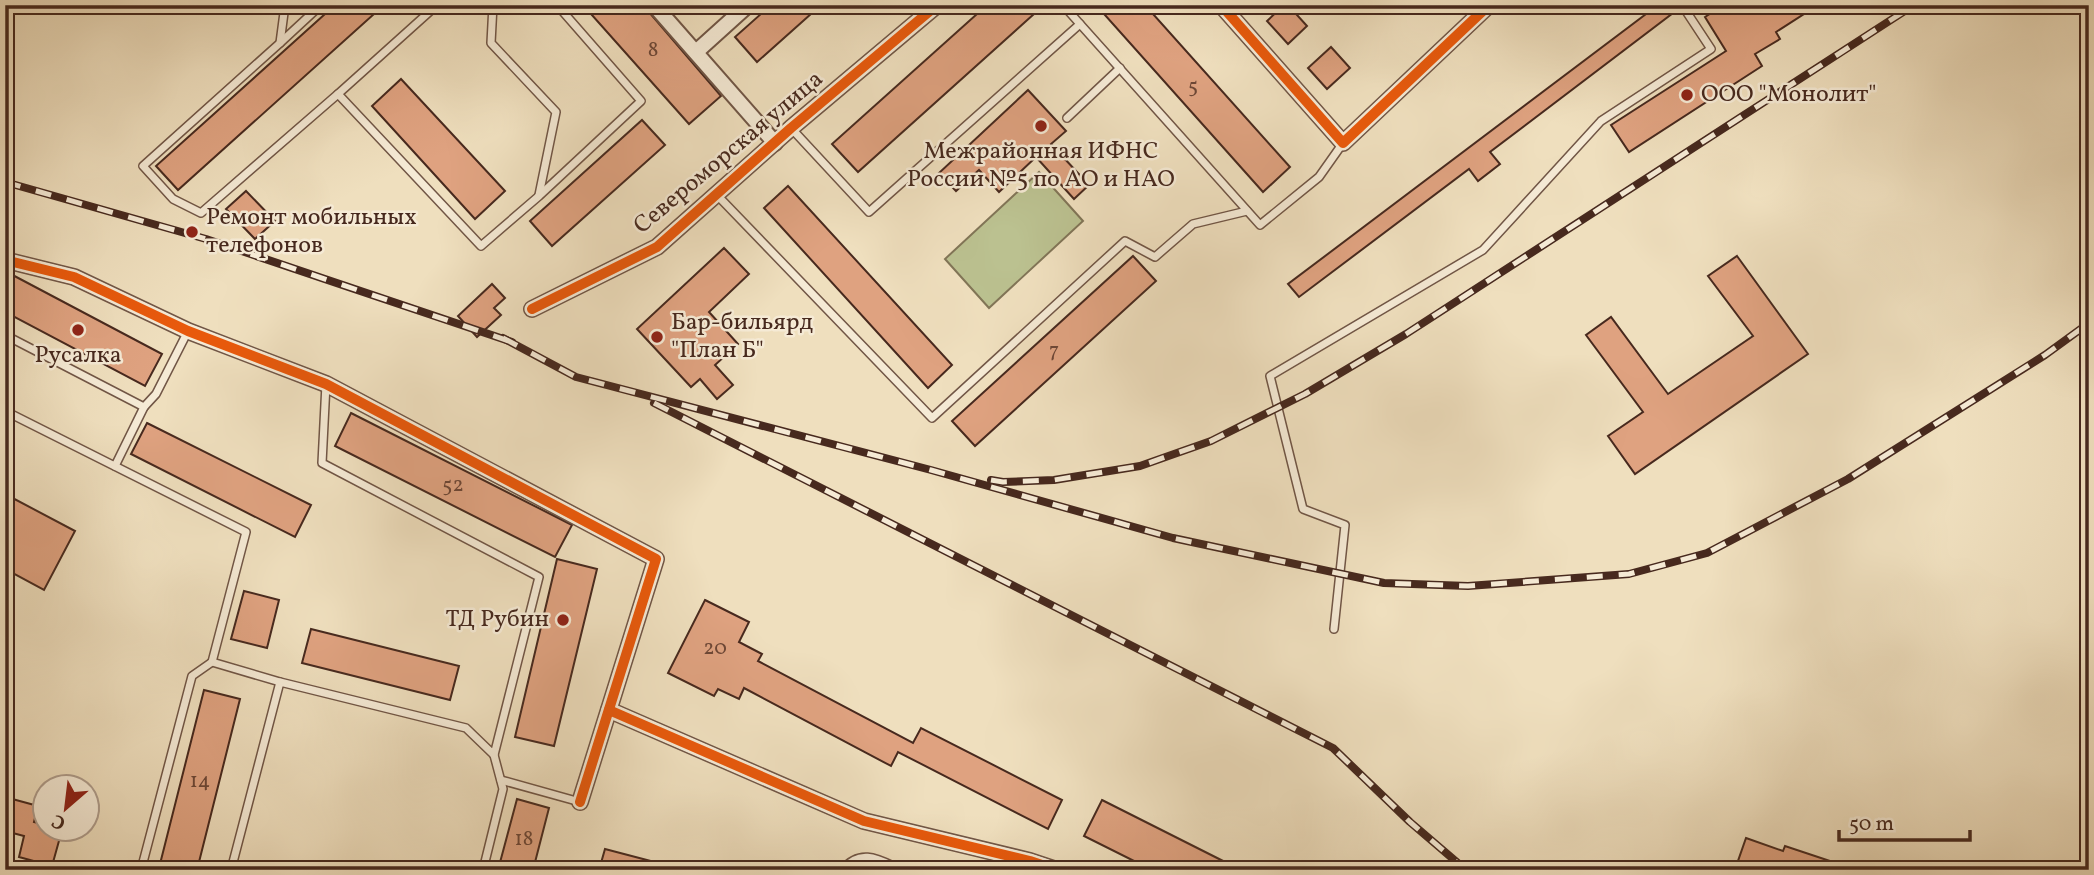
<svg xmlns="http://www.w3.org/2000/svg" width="2094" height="875" font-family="Vollkorn,serif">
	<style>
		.garden { fill: #bbc190; stroke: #817557; stroke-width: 2 }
		.building { fill: #dfa280; stroke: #47291e; stroke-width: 2 }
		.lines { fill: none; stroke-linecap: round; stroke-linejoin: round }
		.service-casing { stroke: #715646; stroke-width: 10 }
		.minor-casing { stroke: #715646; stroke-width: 18 }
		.service { stroke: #f5ead5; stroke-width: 7 }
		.minor { stroke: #f5ead5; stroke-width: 14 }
		.rail-casing { stroke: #47291e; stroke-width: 8 }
		.rail { stroke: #f5ead5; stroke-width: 5; stroke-dasharray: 16; stroke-linecap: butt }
		.cycleway-casing { stroke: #f5ead5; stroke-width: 15 }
		.cycleway { stroke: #e8590c; stroke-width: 10 }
		.poi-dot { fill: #8f2418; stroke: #f5ead5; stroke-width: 2.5 }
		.labels { text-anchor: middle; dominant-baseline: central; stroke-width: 5; stroke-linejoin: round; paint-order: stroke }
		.number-label { font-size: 21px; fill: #6d4736 }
		.poi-label { font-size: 24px; fill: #47291e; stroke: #f5ead5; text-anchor: start }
		.street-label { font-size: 24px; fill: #47291e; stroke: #f5ead5 }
	</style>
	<rect width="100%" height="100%" fill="#efdfbe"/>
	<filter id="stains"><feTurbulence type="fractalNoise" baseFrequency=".00286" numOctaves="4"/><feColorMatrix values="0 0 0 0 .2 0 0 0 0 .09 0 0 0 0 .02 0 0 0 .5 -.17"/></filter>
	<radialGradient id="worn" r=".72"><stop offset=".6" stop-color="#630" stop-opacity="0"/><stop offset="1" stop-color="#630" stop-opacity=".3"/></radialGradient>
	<polygon class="garden" points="1039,172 1083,221 989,308 945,259"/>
	<g class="building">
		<polygon points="335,5 384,5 178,190 156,166"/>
		<polygon points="583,5 643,5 721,96 689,124"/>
		<polygon points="771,5 821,5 757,62 735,37"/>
		<polygon points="987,5 1044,5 858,172 832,144"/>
		<polygon points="1096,5 1145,5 1290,167 1263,192"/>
		<polygon points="1284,5 1288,5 1307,26 1288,44 1267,21"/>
		<polygon points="1658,5 1667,5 1673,13 1490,152 1500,164 1478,181 1469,169 1299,297 1288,284"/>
		<polygon points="1724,5 1818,5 1776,32 1780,39 1755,54 1762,66 1629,152 1611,125 1726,51 1705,17"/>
		<polygon points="1331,47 1350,68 1327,89 1308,68"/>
		<polygon points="401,79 505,191 475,219 372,106"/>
		<polygon points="1028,90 1066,131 1051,144 1089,185 1074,199 1036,157 999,192 979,170 956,191 939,173"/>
		<polygon points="642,120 665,145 552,246 530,221"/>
		<polygon points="788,186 952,365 928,388 764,208"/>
		<polygon points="246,191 275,221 255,239 226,209"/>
		<polygon points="724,248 749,274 709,312 738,344 715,365 733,385 717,399 700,379 691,387 637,329"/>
		<polygon points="1133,256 1156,281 975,446 952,421"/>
		<polygon points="1737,256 1808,354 1635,474 1608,436 1643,412 1586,335 1611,317 1668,394 1753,336 1708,276"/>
		<polygon points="5,271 162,354 145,386 5,312"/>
		<polygon points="492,284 505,298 494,308 501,315 477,337 458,316"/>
		<polygon points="351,413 572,525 555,557 335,446"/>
		<polygon points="147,423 311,505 295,537 131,454"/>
		<polygon points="5,494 75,531 44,590 5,569"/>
		<polygon points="557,559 597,569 554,746 515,737"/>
		<polygon points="244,591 279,600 267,648 231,639"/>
		<polygon points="705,600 749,622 739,642 762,654 758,661 913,743 921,728 1062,800 1048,829 898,752 891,766 744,688 739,699 718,689 714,696 668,673"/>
		<polygon points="311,629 459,666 450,700 302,663"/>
		<polygon points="204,690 240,699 197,870 184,870 160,864"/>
		<polygon points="5,797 38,806 34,822 46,825 46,830 62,830 52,866 19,857 24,836 5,831"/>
		<polygon points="517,799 549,808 533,870 498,870"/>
		<polygon points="1102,800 1241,870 1152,870 1084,836"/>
		<polygon points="1746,838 1783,851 1785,846 1848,867 1848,870 1764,870 1738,861"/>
		<polygon points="605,849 666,865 665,870 599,870"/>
	</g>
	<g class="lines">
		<g class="service-casing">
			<g id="service">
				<polyline points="285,5 280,43 143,166 173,199 201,213 338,94"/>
				<polyline points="437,5 338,94 481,246 539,196 641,101 557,5"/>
				<polyline points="493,5 491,43 556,112 539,195"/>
				<polyline points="1063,5 1260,225 1319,177 1343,143"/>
				<polyline points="77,6 78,5"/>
				<polyline points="280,43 321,5"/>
				<polyline points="1067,118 1120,68"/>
				<polyline points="791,128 869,212 1080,24"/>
				<polyline points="716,194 932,418 1125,241 1155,257 1193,224 1247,211"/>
				<polyline points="5,335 144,407 115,466"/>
				<polyline points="144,407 156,394 188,331"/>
				<polyline points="5,411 246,532 212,662 280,682"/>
				<polyline points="1334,629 1345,525 1303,509 1270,376 1483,250 1601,121 1711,49 1682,5"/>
				<polyline points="501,780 580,802"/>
				<polyline points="141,870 192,676 212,662"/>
				<polyline points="231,870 280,682 466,728 494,755 539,577 322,463 326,384"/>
				<polyline points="483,870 503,789 494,755"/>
				<path d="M 842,870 C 861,847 880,860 902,870"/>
			</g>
		</g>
		<g class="minor-casing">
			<g id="minor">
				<polyline points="654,5 775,143"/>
				<polyline points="1221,5 1343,143 1489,5"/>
				<polyline points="696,52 748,5"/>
				<polyline points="5,260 74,277 188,331 326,384 656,559 580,802"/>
				<polyline points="532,309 657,247 791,128 937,5"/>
				<polyline points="609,710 864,821 1030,861 1057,870"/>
			</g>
		</g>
		<use href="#service" class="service"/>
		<use href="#minor" class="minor"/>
		<g class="rail-casing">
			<g id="rail">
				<polyline points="5,182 206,239 512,342"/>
				<polyline points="503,338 576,377 931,470 1173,538 1384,583 1468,586 1629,574 1707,553 1848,479 2045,355 2089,323"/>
				<polyline points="654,403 1333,748 1410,822 1466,870"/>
				<polyline points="991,480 1003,482 1054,480 1140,466 1211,441 1305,394 1406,334 1914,5"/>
			</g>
		</g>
		<use href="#rail" class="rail"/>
		<g class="cycleway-casing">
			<g id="cycleway">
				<polyline points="1221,5 1343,143 1489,5"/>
				<polyline points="5,260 74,277 188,331 326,384 656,559 580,802"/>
				<polyline points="532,309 657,247 791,128 937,5"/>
				<polyline points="609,710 864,821 1030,861 1057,870"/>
			</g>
		</g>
		<use href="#cycleway" class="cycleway"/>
	</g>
	<g class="poi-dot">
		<circle cx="1687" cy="95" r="7"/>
		<circle cx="1041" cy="126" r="7"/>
		<circle cx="192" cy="232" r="7"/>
		<circle cx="78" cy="330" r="7"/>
		<circle cx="657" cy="337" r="7"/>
		<circle cx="563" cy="620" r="7"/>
	</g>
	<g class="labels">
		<g class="number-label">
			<text x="653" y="50">8</text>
			<text x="1193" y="86">5</text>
			<text x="1054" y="351">7</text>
			<text x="453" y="485">52</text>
			<text x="715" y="648">20</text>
			<text x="200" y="781">14</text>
			<text x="524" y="839">18</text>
		</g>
		<g class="poi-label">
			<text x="1701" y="95">ООО "Монолит"</text>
			<text x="1041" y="152" text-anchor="middle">Межрайонная ИФНС<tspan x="1041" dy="28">России №5 по АО и НАО</tspan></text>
			<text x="206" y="218">Ремонт мобильных<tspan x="206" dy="28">телефонов</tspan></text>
			<text x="671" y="323">Бар-бильярд<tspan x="671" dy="28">"План Б"</tspan></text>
			<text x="78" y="356" text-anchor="middle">Русалка</text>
			<text x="549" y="620" text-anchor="end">ТД Рубин</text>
		</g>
		<g class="street-label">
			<text transform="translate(729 153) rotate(-40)">Североморская улица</text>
		</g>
	</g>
	<rect width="2094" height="875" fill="none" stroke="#efdfbe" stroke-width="28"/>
	<rect x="7" y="7" width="2080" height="861" fill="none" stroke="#47291e" stroke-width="3.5"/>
	<rect x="14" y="14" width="2066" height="847" fill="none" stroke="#47291e" stroke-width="2"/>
	<g transform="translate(66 808) rotate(208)"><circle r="33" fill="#f5ead5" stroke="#af9d8c" stroke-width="2"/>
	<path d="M0-5L12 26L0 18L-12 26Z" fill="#8f2418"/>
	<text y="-10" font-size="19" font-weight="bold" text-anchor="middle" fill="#47291e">С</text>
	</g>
	<path d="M1839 830v10h131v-10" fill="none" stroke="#47291e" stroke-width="3.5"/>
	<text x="1849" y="830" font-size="21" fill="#47291e" stroke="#f5ead5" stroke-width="5" paint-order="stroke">50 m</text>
	<rect width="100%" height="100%" filter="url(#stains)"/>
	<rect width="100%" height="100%" fill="url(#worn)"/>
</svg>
